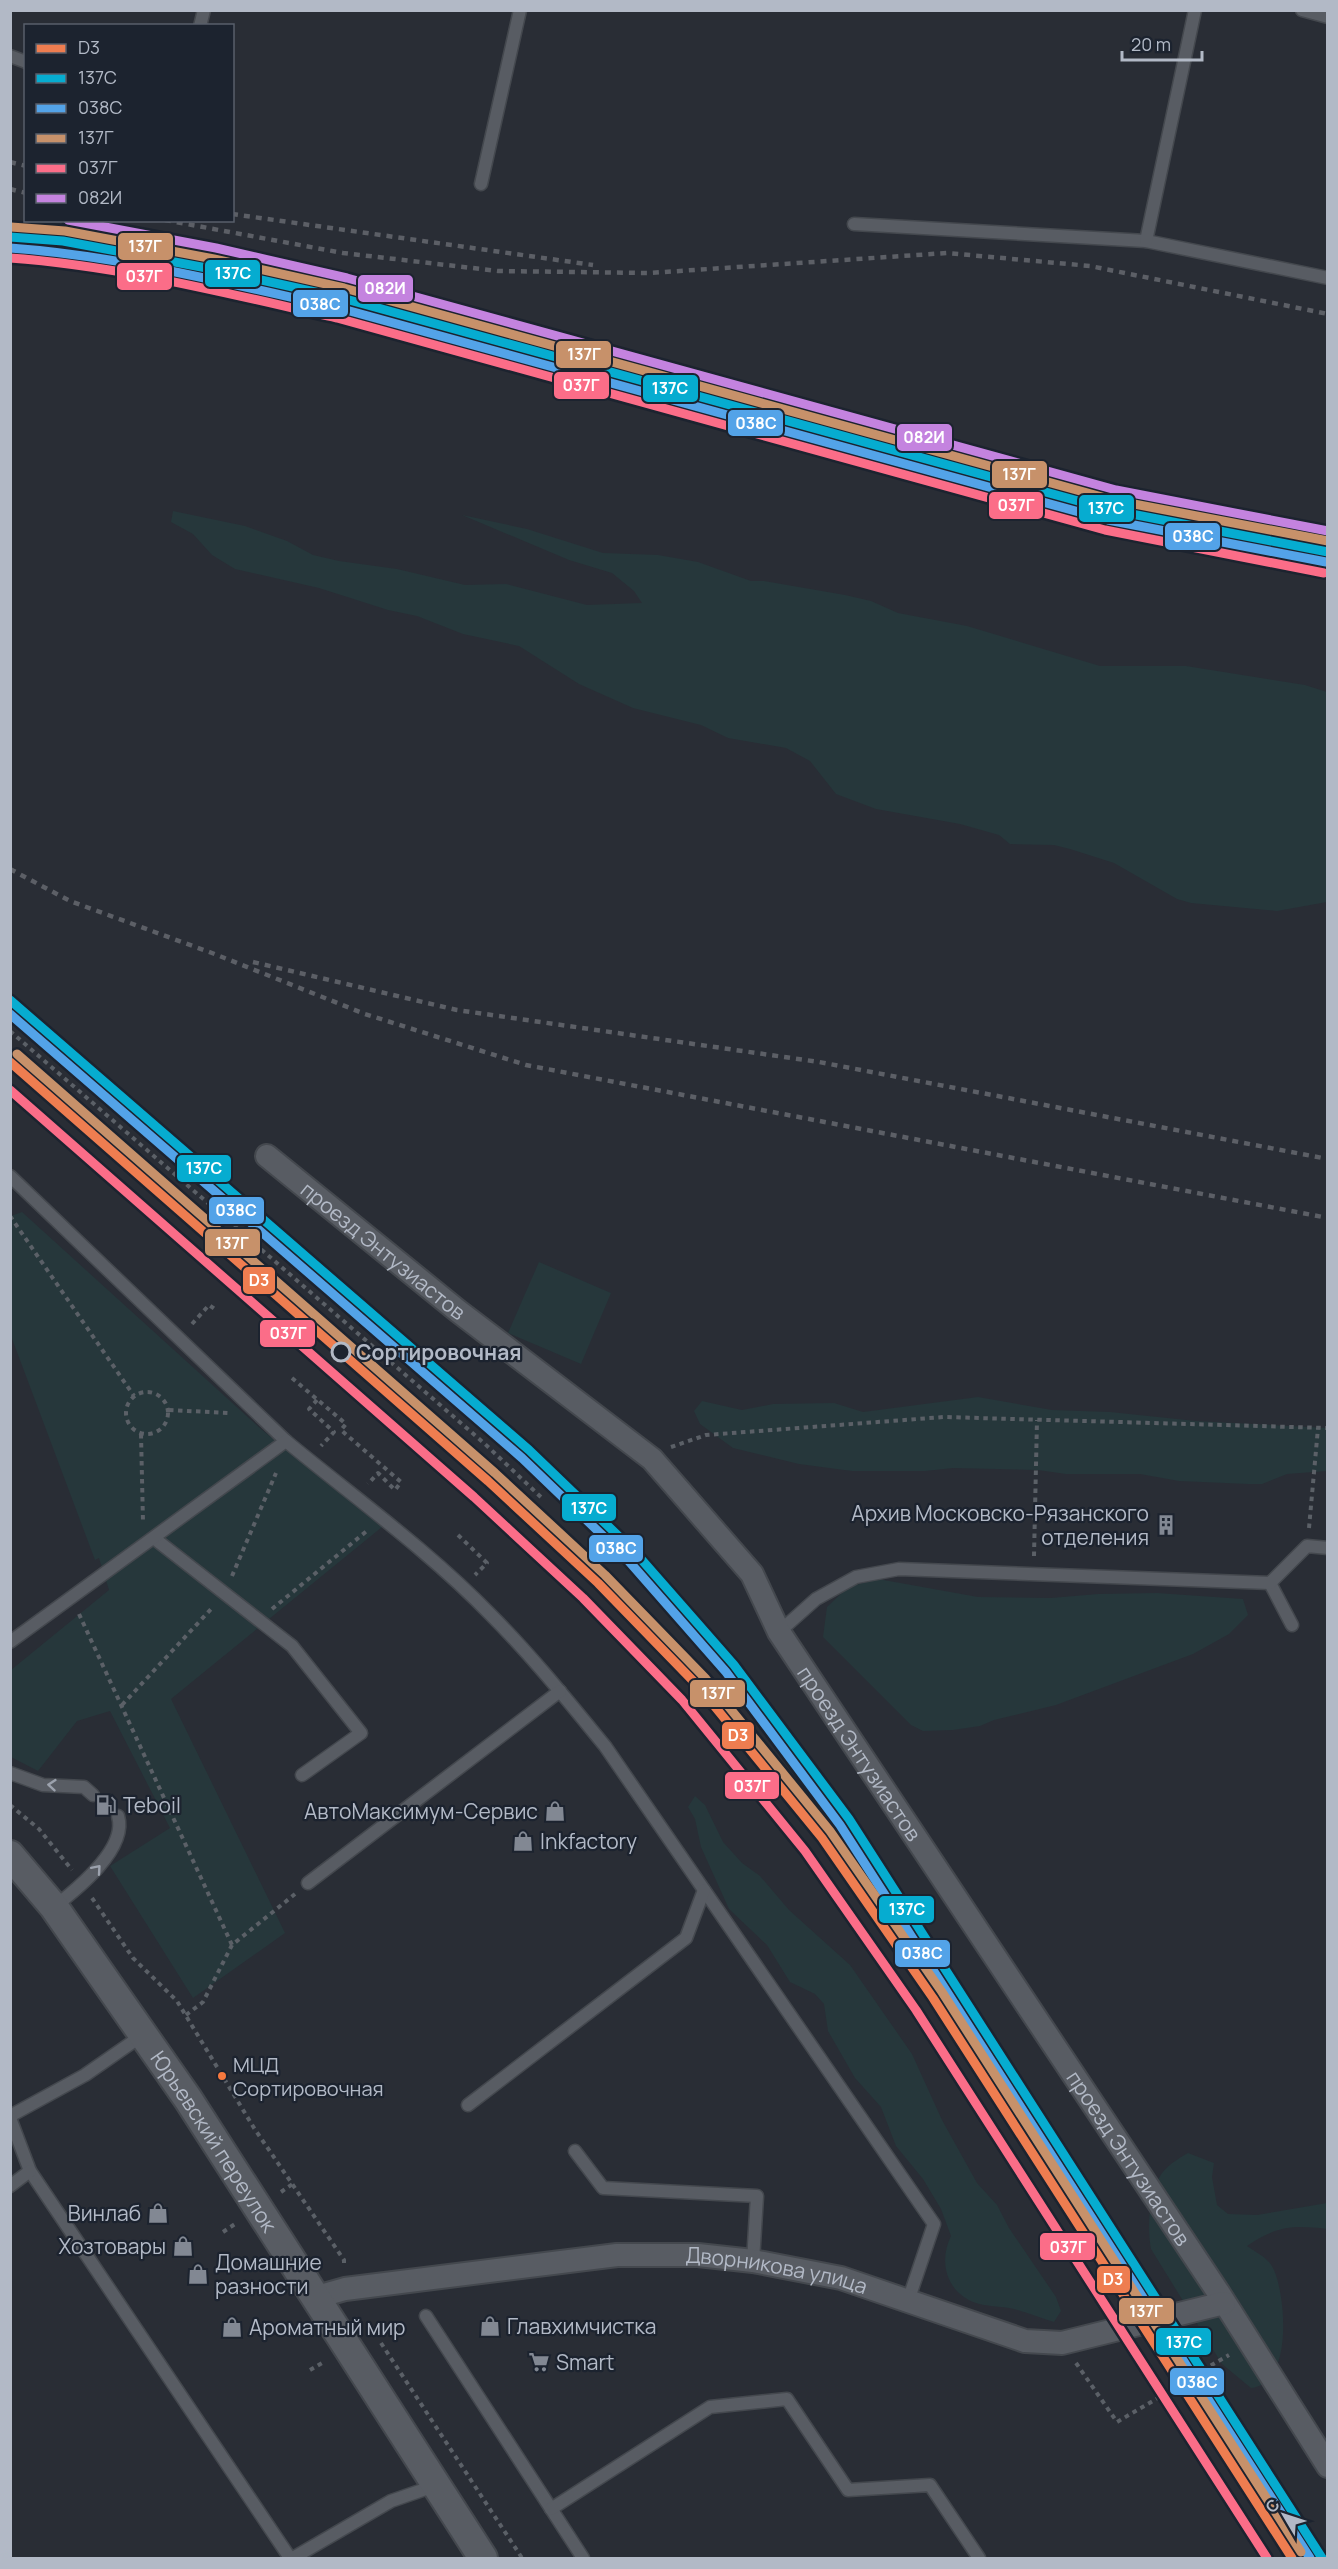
<svg xmlns="http://www.w3.org/2000/svg" width="1338" height="2569" font-family="Manrope,sans-serif">
	<style>
		.green { fill: #26373b }
		.lines { fill: none; stroke-linecap: round; stroke-linejoin: round }
		.service-casing { stroke: #44484e; stroke-width: 15 }
		.minor-casing { stroke: #44484e; stroke-width: 26 }
		.tertiary-casing { stroke: #44484e; stroke-width: 32 }
		.path { stroke: #5b6067; stroke-width: 4; stroke-dasharray: 4.5 4.5; stroke-linecap: butt }
		.service { stroke: #585c63; stroke-width: 12 }
		.minor { stroke: #585c63; stroke-width: 22 }
		.tertiary { stroke: #585c63; stroke-width: 28 }
		.rail { stroke: #5c5f66; stroke-width: 4.5; stroke-dasharray: 6 6; stroke-linecap: butt }
		.rail-1-casing { stroke: #1c232f; stroke-width: 14 }
		.rail-2-casing { stroke: #1c232f; stroke-width: 14 }
		.rail-3-casing { stroke: #1c232f; stroke-width: 14 }
		.rail-4-casing { stroke: #1c232f; stroke-width: 14 }
		.rail-5-casing { stroke: #1c232f; stroke-width: 14 }
		.rail-6-casing { stroke: #1c232f; stroke-width: 14 }
		.rail-1 { stroke: #ee7d50; stroke-width: 9 }
		.rail-2 { stroke: #06acd0; stroke-width: 9 }
		.rail-3 { stroke: #53a3e8; stroke-width: 9 }
		.rail-4 { stroke: #c7916a; stroke-width: 9 }
		.rail-5 { stroke: #fb6d88; stroke-width: 9 }
		.rail-6 { stroke: #c483df; stroke-width: 9 }
		.oneway { stroke: #9ca2ad }
		.stop-dot { fill: #1c232f; stroke: #b2b9c6; stroke-width: 3 }
		.bus-dot { fill: #f6793e; stroke: #1c232f; stroke-width: 2 }
		.labels { text-anchor: middle; dominant-baseline: central; stroke-width: 4.5; stroke-linejoin: round; paint-order: stroke }
		.bus-label { font-size: 20px; fill: #b2b9c6; stroke: #1c232f; text-anchor: start }
		.street-label { font-size: 21px; fill: #b2b9c6; stroke: #1c232f }
		.stop-label { font-size: 21px; font-weight: bold; fill: #b2b9c6; stroke: #1c232f; text-anchor: start }
		.poi-label { font-size: 21px; fill: #b2b9c6; stroke: #1c232f; text-anchor: start }
		.line-badge { stroke: #1c232f; stroke-width: 2 }
		.badge-label { font-size: 16px; text-anchor: middle; font-weight: bold; fill: #fff }
	</style>
	<rect width="100%" height="100%" fill="#292d35"/>
	<g class="green">
		<polygon points="173,511 245,526 287,541 313,555 339,561 397,569 465,585 506,584 587,605 642,603 634,591 612,573 569,560 462,515 527,529 603,553 658,555 698,562 751,581 764,581 845,595 871,601 898,613 967,626 1100,666 1186,666 1305,685 1327,692 1327,902 1277,911 1191,903 1177,899 1114,863 1070,849 1054,845 1010,844 999,835 960,824 876,809 836,794 810,761 786,748 728,738 701,725 633,708 579,684 519,646 463,634 417,616 388,610 319,588 235,569 212,555 193,534 171,522"/>
		<polygon points="22,1212 261,1429 382,1527 171,1699 285,1933 193,1998 110,1866 170,1828 110,1711 77,1721 38,1771 11,1757 11,1670 109,1590 99,1558 95,1560 11,1336 11,1216"/>
		<polygon points="539,1262 611,1293 581,1364 508,1333"/>
		<polygon points="978,1397 1052,1410 1110,1412 1196,1421 1327,1428 1327,1471 1287,1474 1262,1484 1248,1484 1179,1481 1140,1474 1066,1474 1038,1470 953,1468 925,1471 852,1471 799,1464 733,1448 700,1424 694,1411 702,1401 742,1410 773,1404 834,1403 863,1412"/>
		<polygon points="878,1579 978,1597 1051,1598 1098,1594 1157,1593 1243,1599 1248,1615 1229,1634 1193,1654 1056,1705 994,1720 980,1726 953,1730 923,1731 911,1725 823,1637 827,1607 848,1587"/>
		<path d="M 695,1796 L 705,1805 L 723,1842 L 742,1863 L 760,1876 L 789,1910 L 850,1965 L 912,2054 L 942,2120 L 977,2183 L 997,2205 L 1009,2228 L 1056,2297 L 1061,2311 L 1054,2322 C 1041,2318 1028,2313 1014,2309 C 1001,2306 985,2307 973,2302 C 945,2290 939,2260 951,2236 L 941,2209 L 923,2179 L 896,2146 L 881,2107 L 855,2078 L 828,2031 L 824,2004 L 815,1994 L 790,1982 L 767,1945 L 729,1909 L 701,1847 L 695,1819 L 688,1807 Z"/>
		<path d="M 1188,2153 L 1214,2163 L 1212,2177 L 1217,2205 L 1228,2214 L 1257,2215 L 1327,2203 L 1327,2229 C 1292,2225 1277,2226 1247,2246 C 1257,2253 1269,2258 1274,2270 C 1286,2298 1293,2384 1251,2388 L 1222,2364 L 1151,2249 C 1147,2228 1149,2197 1159,2178 C 1165,2166 1178,2159 1188,2153 Z"/>
	</g>
	<g class="lines">
		<g class="service-casing">
			<g id="service">
				<polyline points="1302,10 1328,17"/>
				<polyline points="200,26 204,10"/>
				<polyline points="10,56 26,62"/>
				<polyline points="481,184 520,10"/>
				<polyline points="854,224 1146,241 1328,278"/>
				<polyline points="1146,241 1195,10"/>
				<polyline points="10,1176 286,1441"/>
				<polyline points="155,1539 292,1646 361,1733 302,1775"/>
				<polyline points="1270,1583 1292,1625"/>
				<polyline points="779,1632 816,1599 856,1577 899,1569 1270,1583 1307,1546 1328,1548"/>
				<path d="M 10,1642 L 286,1441 C 355,1498 429,1551 491,1615 C 532,1656 568,1701 605,1746 L 934,2224 L 908,2301"/>
				<polyline points="10,1773 43,1785 84,1787 93,1795"/>
				<polyline points="308,1883 560,1691"/>
				<path d="M 54,1907 C 76,1890 128,1849 118,1816"/>
				<polyline points="468,2105 686,1938 704,1890"/>
				<polyline points="10,2116 85,2075 144,2034"/>
				<polyline points="10,2118 30,2171 290,2558"/>
				<polyline points="575,2151 603,2188 757,2196 753,2261"/>
				<polyline points="10,2186 30,2171"/>
				<polyline points="426,2316 583,2558"/>
				<polyline points="551,2509 710,2407 787,2399 848,2490 930,2485 979,2558"/>
				<polyline points="293,2558 391,2501 437,2485"/>
			</g>
		</g>
		<g class="minor-casing">
			<g id="minor">
				<path id="s1" d="M 267,1156 L 458,1311 L 652,1459 L 752,1574 L 779,1632 L 1218,2292 L 1328,2466"/>
				<path id="s2" d="M 317,2297 L 345,2289 L 617,2255 L 698,2255 L 753,2261 L 841,2278 L 1025,2341 L 1062,2343 L 1224,2303"/>
			</g>
		</g>
		<g class="tertiary-casing">
			<g id="tertiary">
				<path id="s3" d="M 10,1855 L 54,1907 L 188,2099 L 483,2558"/>
			</g>
		</g>
		<g class="path">
			<polyline points="10,1031 485,1444 544,1500"/>
			<polyline points="10,1216 134,1396"/>
			<polyline points="192,1324 209,1305 216,1310"/>
			<polyline points="292,1378 346,1424 341,1430 349,1437 401,1482 395,1490 378,1473 368,1484"/>
			<circle cx="147" cy="1413" r="21"/>
			<polyline points="317,1400 309,1409 334,1432 321,1446"/>
			<polyline points="169,1410 228,1413"/>
			<polyline points="141,1434 143,1522"/>
			<polyline points="671,1447 706,1435 944,1417 1328,1428"/>
			<polyline points="1309,1528 1318,1428"/>
			<polyline points="458,1535 487,1563 475,1575"/>
			<polyline points="1034,1556 1037,1420"/>
			<polyline points="232,1576 276,1473"/>
			<polyline points="272,1609 368,1530"/>
			<polyline points="79,1614 232,1945"/>
			<polyline points="122,1705 212,1608"/>
			<polyline points="10,1805 39,1829 72,1870"/>
			<polyline points="92,1898 133,1958 177,2001 254,2128 344,2260 344,2265"/>
			<polyline points="186,2015 203,2002 232,1945 295,1894"/>
			<polyline points="281,2192 294,2183"/>
			<polyline points="223,2232 235,2224"/>
			<polyline points="381,2343 522,2558"/>
			<polyline points="1076,2363 1117,2422 1163,2395"/>
			<polyline points="310,2370 324,2362"/>
			<polyline points="1203,2370 1229,2355"/>
		</g>
		<use href="#service" class="service"/>
		<use href="#minor" class="minor"/>
		<use href="#tertiary" class="tertiary"/>
		<g class="rail">
			<polyline points="10,162 26,166"/>
			<polyline points="10,189 26,193"/>
			<polyline points="232,214 593,265"/>
			<polyline points="165,220 343,253 498,271 649,273 947,253 1090,266 1328,314"/>
			<polyline points="10,869 70,901 212,953 365,1014 526,1065 1328,1218"/>
			<polyline points="253,962 457,1010 819,1062 1328,1159"/>
		</g>
		<g class="rail-1-casing">
			<polyline id="rail-1" points="10,1062 488,1481 598,1583 698,1686 822,1838 933,1998 1292,2558"/>
		</g>
		<g class="rail-2-casing">
			<g id="rail-2">
				<polyline points="10,237 63,241 212,269 342,298 1111,510 1328,552"/>
				<polyline points="10,1000 529,1450 634,1551 734,1665 849,1819 1322,2558"/>
			</g>
		</g>
		<g class="rail-3-casing">
			<g id="rail-3">
				<path d="M 10,248 C 121,256 231,284 339,308 L 1108,520 L 1326,562"/>
				<polyline points="10,1014 522,1458 626,1558 726,1672 840,1825 1310,2558"/>
			</g>
		</g>
		<g class="rail-4-casing">
			<g id="rail-4">
				<polyline points="11,227 65,231 214,259 344,288 1113,500 1328,541"/>
				<polyline points="17,1054 495,1473 605,1575 706,1679 830,1831 942,1992 1301,2552"/>
			</g>
		</g>
		<g class="rail-5-casing">
			<g id="rail-5">
				<path d="M 10,258 C 121,266 229,294 337,318 L 1105,530 L 1324,573"/>
				<polyline points="10,1090 474,1497 583,1598 682,1700 805,1851 916,2010 1267,2558"/>
			</g>
		</g>
		<g class="rail-6-casing">
			<polyline id="rail-6" points="68,220 216,248 347,278 1116,490 1328,531"/>
		</g>
		<use href="#rail-1" class="rail-1"/>
		<use href="#rail-2" class="rail-2"/>
		<use href="#rail-3" class="rail-3"/>
		<use href="#rail-4" class="rail-4"/>
		<use href="#rail-5" class="rail-5"/>
		<use href="#rail-6" class="rail-6"/>
	</g>
	<defs><path id="oneway-chevron" d="M-2-3.5L2.5 0L-2 3.5" fill="none" stroke-width="1.6" stroke-linecap="round" stroke-linejoin="round" transform="scale(1.5)"/></defs>
	<g class="oneway">
		<use href="#oneway-chevron" transform="translate(52 1785) rotate(-175)"/>
		<use href="#oneway-chevron" transform="translate(97 1869) rotate(-49)"/>
	</g>
	<defs>
		<g id="building-bare" transform="scale(1.62)"><path d="M-4-6H4V6H1V3H-1V6H-4ZM-2.5-4.3h1.7v1.8h-1.7ZM.8-4.3h1.7v1.8H.8ZM-2.5-1h1.7V.8h-1.7ZM.8-1h1.7V.8H.8Z" fill="#828893" stroke="#1c232f" stroke-width="2.5" paint-order="stroke"/></g>
		<g id="fuel-bare" transform="scale(1.62)"><path d="M-5.5-6h7V0h2V4h1.3V-2.5L3-4.5l.8-.8L6-3V5H2.5V1h-1V6h-7ZM-4.2-4.7v3.2H.2V-4.7Z" fill="#828893" stroke="#1c232f" stroke-width="2.5" paint-order="stroke"/></g>
		<g id="shop-bare" transform="scale(1.62)"><path d="M-5-2.5h2.3a2.7 3.5 0 0 1 5.4 0H5L5.5 6h-11ZM-1.5-2.5h3a1.5 2.3 0 0 0-3 0Z" fill="#828893" stroke="#1c232f" stroke-width="2.5" paint-order="stroke"/></g>
		<g id="supermarket-bare" transform="scale(1.62)"><path d="M-6-5.5h2.5l.6 2H6L4.5 2H-2.5L-4.4-4H-6ZM-1.5 3.2a1.3 1.3 0 1 0 .1 0ZM3 3.2a1.3 1.3 0 1 0 .1 0Z" fill="#828893" stroke="#1c232f" stroke-width="2.5" paint-order="stroke"/></g>
	</defs>
	<g fill-rule="evenodd">
		<use href="#building-bare" x="1166" y="1525"/>
		<use href="#fuel-bare" x="106" y="1805"/>
		<use href="#shop-bare" x="555" y="1811"/>
		<use href="#shop-bare" x="523" y="1841"/>
		<use href="#shop-bare" x="158" y="2213"/>
		<use href="#shop-bare" x="183" y="2246"/>
		<use href="#shop-bare" x="198" y="2274"/>
		<use href="#shop-bare" x="490" y="2326"/>
		<use href="#shop-bare" x="232" y="2327"/>
		<use href="#supermarket-bare" x="539" y="2362"/>
	</g>
	<circle class="stop-dot" cx="341" cy="1352" r="9"/>
	<circle class="bus-dot" cx="222" cy="2076" r="5"/>
	<g class="labels">
		<g class="bus-label">
			<text x="233" y="2064">МЦД<tspan x="233" dy="24">Сортировочная</tspan></text>
		</g>
		<g class="street-label">
			<text stroke="none"><textPath href="#s1" startOffset="150">проезд Энтузиастов</textPath></text>
			<text stroke="none"><textPath href="#s1" startOffset="852">проезд Энтузиастов</textPath></text>
			<text stroke="none"><textPath href="#s3" startOffset="352">Юрьевский переулок</textPath></text>
			<text stroke="none"><textPath href="#s1" startOffset="1338">проезд Энтузиастов</textPath></text>
			<text stroke="none"><textPath href="#s2" startOffset="464">Дворникова улица</textPath></text>
		</g>
		<g class="stop-label">
			<text x="356" y="1352">Сортировочная</text>
		</g>
		<g class="poi-label">
			<text x="1149" y="1513" text-anchor="end">Архив Московско-Рязанского<tspan x="1149" dy="24">отделения</tspan></text>
			<text x="123" y="1805">Teboil</text>
			<text x="538" y="1811" text-anchor="end">АвтоМаксимум-Сервиc</text>
			<text x="540" y="1841">Inkfactory</text>
			<text x="141" y="2213" text-anchor="end">Винлаб</text>
			<text x="166" y="2246" text-anchor="end">Хозтовары</text>
			<text x="215" y="2262">Домашние<tspan x="215" dy="24">разности</tspan></text>
			<text x="507" y="2326">Главхимчистка</text>
			<text x="249" y="2327">Ароматный мир</text>
			<text x="556" y="2362">Smart</text>
		</g>
	</g>
	<g class="line-badge">
		<rect x="117" y="232" width="57" height="29" rx="6" fill="#c7916a"/>
		<rect x="204" y="259" width="57" height="29" rx="6" fill="#06acd0"/>
		<rect x="116" y="262" width="57" height="29" rx="6" fill="#fb6d88"/>
		<rect x="357" y="274" width="57" height="29" rx="6" fill="#c483df"/>
		<rect x="292" y="289" width="57" height="29" rx="6" fill="#53a3e8"/>
		<rect x="555" y="340" width="57" height="29" rx="6" fill="#c7916a"/>
		<rect x="553" y="371" width="57" height="29" rx="6" fill="#fb6d88"/>
		<rect x="642" y="374" width="57" height="29" rx="6" fill="#06acd0"/>
		<rect x="727" y="409" width="57" height="28" rx="6" fill="#53a3e8"/>
		<rect x="896" y="423" width="57" height="29" rx="6" fill="#c483df"/>
		<rect x="991" y="460" width="57" height="29" rx="6" fill="#c7916a"/>
		<rect x="988" y="491" width="56" height="29" rx="6" fill="#fb6d88"/>
		<rect x="1078" y="494" width="57" height="29" rx="6" fill="#06acd0"/>
		<rect x="1164" y="522" width="57" height="29" rx="6" fill="#53a3e8"/>
		<rect x="176" y="1154" width="56" height="29" rx="6" fill="#06acd0"/>
		<rect x="208" y="1196" width="57" height="29" rx="6" fill="#53a3e8"/>
		<rect x="204" y="1228" width="57" height="29" rx="6" fill="#c7916a"/>
		<rect x="242" y="1266" width="34" height="29" rx="6" fill="#ee7d50"/>
		<rect x="259" y="1319" width="57" height="29" rx="6" fill="#fb6d88"/>
		<rect x="561" y="1493" width="56" height="29" rx="6" fill="#06acd0"/>
		<rect x="588" y="1534" width="56" height="29" rx="6" fill="#53a3e8"/>
		<rect x="689" y="1679" width="57" height="29" rx="6" fill="#c7916a"/>
		<rect x="721" y="1721" width="34" height="29" rx="6" fill="#ee7d50"/>
		<rect x="724" y="1771" width="56" height="29" rx="6" fill="#fb6d88"/>
		<rect x="878" y="1895" width="57" height="29" rx="6" fill="#06acd0"/>
		<rect x="894" y="1939" width="57" height="29" rx="6" fill="#53a3e8"/>
		<rect x="1039" y="2232" width="57" height="29" rx="6" fill="#fb6d88"/>
		<rect x="1096" y="2265" width="35" height="29" rx="6" fill="#ee7d50"/>
		<rect x="1118" y="2297" width="57" height="28" rx="6" fill="#c7916a"/>
		<rect x="1155" y="2327" width="57" height="29" rx="6" fill="#06acd0"/>
		<rect x="1169" y="2367" width="56" height="29" rx="6" fill="#53a3e8"/>
	</g>
	<g class="badge-label">
		<text x="145" y="252">137Г</text>
		<text x="233" y="279">137С</text>
		<text x="144" y="282">037Г</text>
		<text x="385" y="294">082И</text>
		<text x="320" y="310">038С</text>
		<text x="584" y="360">137Г</text>
		<text x="581" y="391">037Г</text>
		<text x="670" y="394">137С</text>
		<text x="756" y="429">038С</text>
		<text x="924" y="443">082И</text>
		<text x="1019" y="480">137Г</text>
		<text x="1016" y="511">037Г</text>
		<text x="1106" y="514">137С</text>
		<text x="1193" y="542">038С</text>
		<text x="204" y="1174">137С</text>
		<text x="236" y="1216">038С</text>
		<text x="232" y="1249">137Г</text>
		<text x="259" y="1286">D3</text>
		<text x="288" y="1339">037Г</text>
		<text x="589" y="1514">137С</text>
		<text x="616" y="1554">038С</text>
		<text x="718" y="1699">137Г</text>
		<text x="738" y="1741">D3</text>
		<text x="752" y="1792">037Г</text>
		<text x="907" y="1915">137С</text>
		<text x="922" y="1959">038С</text>
		<text x="1068" y="2253">037Г</text>
		<text x="1113" y="2285">D3</text>
		<text x="1146" y="2317">137Г</text>
		<text x="1184" y="2348">137С</text>
		<text x="1197" y="2388">038С</text>
	</g>
	<rect width="1338" height="2569" fill="none" stroke="#b2b9c6" stroke-width="24"/>
	<rect x="24" y="24" width="210" height="198" fill="#1c232f" stroke="#585f6b" stroke-width="1.5"/>
	<rect x="36" y="44" width="30" height="9" fill="#ee7d50" stroke="#585f6b" stroke-width="1.5"/>
	<text x="78" y="54" font-size="18" fill="#b2b9c6">D3</text>
	<rect x="36" y="74" width="30" height="9" fill="#06acd0" stroke="#585f6b" stroke-width="1.5"/>
	<text x="78" y="84" font-size="18" fill="#b2b9c6">137С</text>
	<rect x="36" y="104" width="30" height="9" fill="#53a3e8" stroke="#585f6b" stroke-width="1.5"/>
	<text x="78" y="114" font-size="18" fill="#b2b9c6">038С</text>
	<rect x="36" y="134" width="30" height="9" fill="#c7916a" stroke="#585f6b" stroke-width="1.5"/>
	<text x="78" y="144" font-size="18" fill="#b2b9c6">137Г</text>
	<rect x="36" y="164" width="30" height="9" fill="#fb6d88" stroke="#585f6b" stroke-width="1.5"/>
	<text x="78" y="174" font-size="18" fill="#b2b9c6">037Г</text>
	<rect x="36" y="194" width="30" height="9" fill="#c483df" stroke="#585f6b" stroke-width="1.5"/>
	<text x="78" y="204" font-size="18" fill="#b2b9c6">082И</text>
	<g transform="translate(1284 2515) rotate(309)" stroke="#1c232f" stroke-width="4.5" paint-order="stroke">
	<path d="M0-4.5L10 22L0 15L-10 22Z" fill="#b2b9c6"/>
	<text y="-9" font-size="16" font-weight="bold" text-anchor="middle" fill="#b2b9c6">С</text>
	</g>
	<path d="M1122 51v9h80v-9" fill="none" stroke="#b2b9c6" stroke-width="3"/>
	<text x="1131" y="51" font-size="18" fill="#b2b9c6" stroke="#1c232f" stroke-width="4.5" paint-order="stroke">20 m</text>
</svg>
